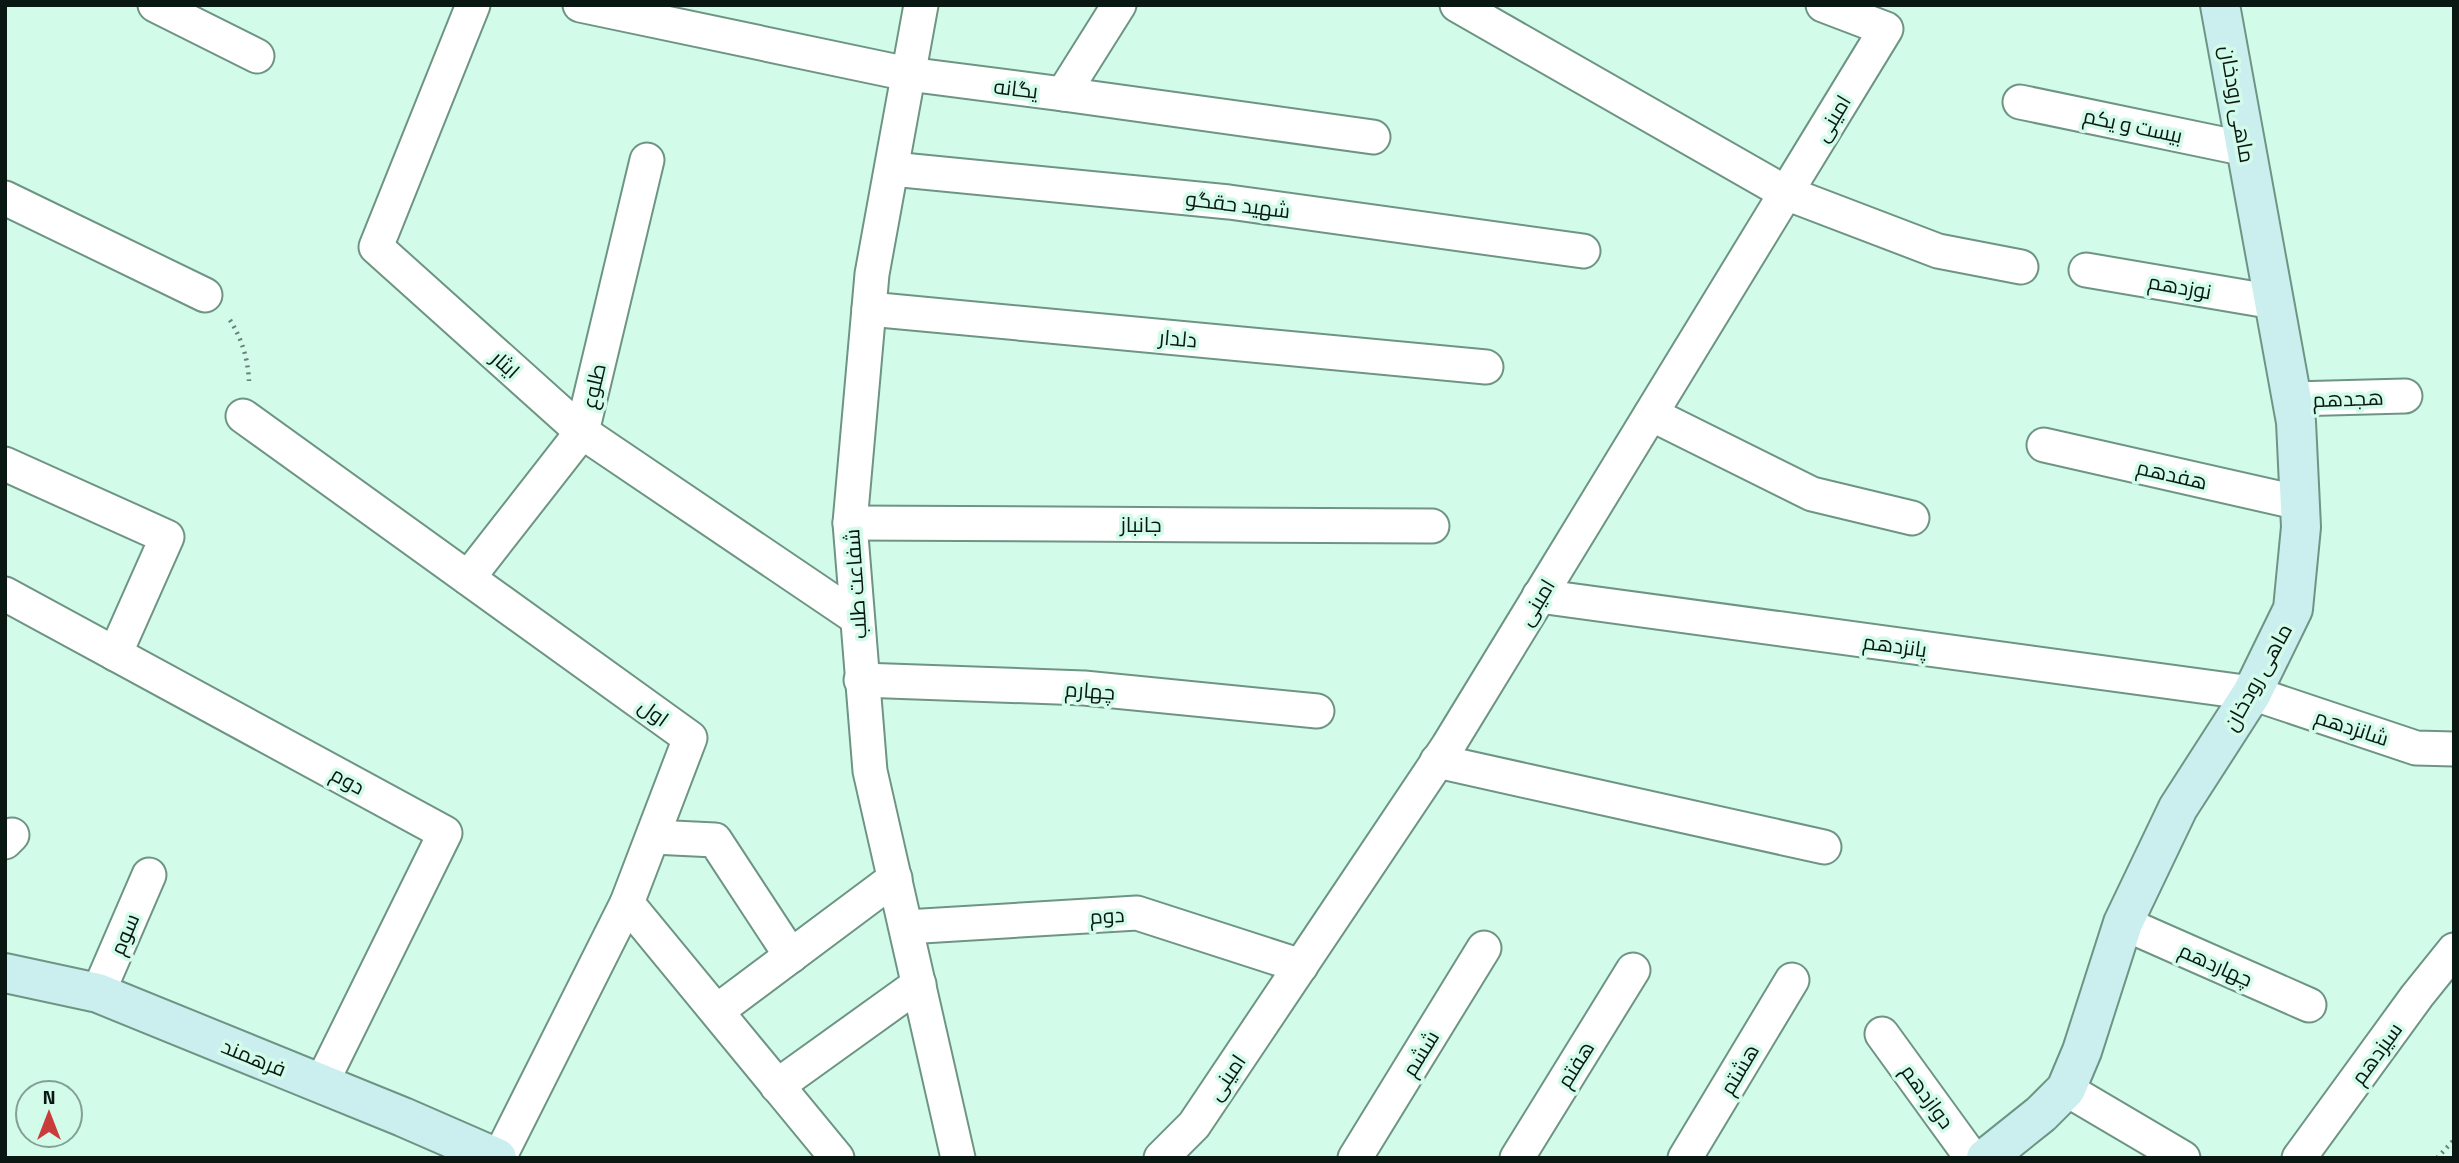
<svg xmlns="http://www.w3.org/2000/svg" width="2459" height="1163" font-family="'Titillium Web',Cairo,sans-serif">
	<style>
		.lines { fill: none; stroke-linecap: round; stroke-linejoin: round }
		.street-casing { stroke: #6e9484; stroke-width: 37 }
		.secondary-casing { stroke: #6e9484; stroke-width: 42 }
		.path { stroke: #678277; stroke-width: 4.5; stroke-dasharray: 2 5; stroke-linecap: butt }
		.street { stroke: #fff; stroke-width: 33 }
		.secondary { stroke: #cbeeee; stroke-width: 38 }
		.labels { text-anchor: middle; dominant-baseline: central; stroke-width: 7; stroke-linejoin: round; paint-order: stroke }
		.street-label { font-size: 21px; fill: #091812; stroke: #d2fbea }
	</style>
	<rect width="100%" height="100%" fill="#d2fbea"/>
	<g class="lines">
		<g class="street-casing">
			<g id="street">
				<polyline points="155,5 257,56"/>
				<polyline points="473,5 376,247 582,432 857,618"/>
				<polyline points="580,5 908,74 1063,94 1119,5"/>
				<polyline points="921,5 872,274 850,523 870,771 958,1158"/>
				<polyline points="1457,5 1786,193 1938,251 2021,267"/>
				<polyline points="1063,94 1373,137"/>
				<polyline points="2020,102 2246,149"/>
				<polyline points="892,169 1229,202 1583,251"/>
				<polyline points="5,198 205,295"/>
				<polyline points="2086,270 2274,302"/>
				<polyline points="869,309 1486,367"/>
				<polyline points="2292,399 2405,396"/>
				<polyline points="1651,414 1812,494 1912,518"/>
				<polyline points="243,416 690,738 627,903 499,1158"/>
				<polyline points="2044,445 2300,503"/>
				<polyline points="5,464 167,537 115,654"/>
				<polyline points="850,523 1432,526"/>
				<polyline points="468,578 582,432 647,160"/>
				<polyline points="5,594 445,833 321,1084"/>
				<polyline points="1539,596 2252,693 2416,748 2454,749"/>
				<polyline points="861,680 1084,688 1317,711"/>
				<polyline points="1437,761 1824,847"/>
				<polyline points="653,837 715,840 791,956"/>
				<polyline points="5,842 12,835"/>
				<polyline points="627,903 837,1158"/>
				<polyline points="2123,923 2309,1005"/>
				<polyline points="906,927 1137,913 1301,966"/>
				<polyline points="98,993 149,875"/>
				<polyline points="717,1011 895,878"/>
				<polyline points="1882,1034 1972,1158"/>
				<polyline points="777,1086 919,984"/>
				<polyline points="2066,1089 2183,1158"/>
				<polyline points="1161,1158 1194,1125 1448,746 1886,29 1823,5"/>
				<polyline points="1355,1158 1484,948"/>
				<polyline points="1517,1158 1633,970"/>
				<polyline points="1685,1158 1792,980"/>
				<polyline points="2299,1158 2417,996 2454,950"/>
			</g>
		</g>
		<g class="secondary-casing">
			<g id="secondary">
				<polyline points="5,973 98,993 403,1117 497,1158"/>
				<polyline points="1986,1158 2041,1114 2066,1089 2082,1051 2123,923 2178,808 2252,693 2293,609 2301,527 2296,422 2220,5"/>
			</g>
		</g>
		<g class="path">
			<path d="M 230,320 C 242,339 248,359 249,381"/>
			<polyline points="2437,1158 2454,1140"/>
		</g>
		<use href="#street" class="street"/>
		<use href="#secondary" class="secondary"/>
	</g>
	<g class="labels">
		<g class="street-label">
			<text transform="translate(1016 88) rotate(7)">یگانه</text>
			<text transform="translate(2238 104) rotate(80)">ماهی رودخان</text>
			<text transform="translate(1832 118) rotate(-59)">امینی</text>
			<text transform="translate(2133 125) rotate(12)">بیست و یکم</text>
			<text transform="translate(1238 204) rotate(7)">شهید حقگو</text>
			<text transform="translate(2180 286) rotate(10)">نوزدهم</text>
			<text transform="translate(1178 338) rotate(5)">دلدار</text>
			<text transform="translate(506 364) rotate(42)">ایثار</text>
			<text transform="translate(593 386) rotate(-77)">طلوع</text>
			<text transform="translate(2348 398) rotate(-2)">هجدهم</text>
			<text transform="translate(2172 474) rotate(13)">هفدهم</text>
			<text x="1141" y="524">جانباز</text>
			<text transform="translate(855 584) rotate(-94)">شفاعت طلب</text>
			<text transform="translate(1536 602) rotate(-59)">امینی</text>
			<text transform="translate(1895 645) rotate(8)">پانزدهم</text>
			<text transform="translate(2257 677) rotate(-61)">ماهی رودخان</text>
			<text transform="translate(1090 690) rotate(4)">چهارم</text>
			<text transform="translate(654 712) rotate(36)">اول</text>
			<text transform="translate(2352 727) rotate(18)">شانزدهم</text>
			<text transform="translate(348 780) rotate(29)">دوم</text>
			<text transform="translate(1107 915) rotate(-3)">دوم</text>
			<text transform="translate(124 934) rotate(-67)">سوم</text>
			<text transform="translate(2216 964) rotate(24)">چهاردهم</text>
			<text transform="translate(1420 1053) rotate(-58)">ششم</text>
			<text transform="translate(2376 1053) rotate(-54)">سیزدهم</text>
			<text transform="translate(254 1057) rotate(22)">فرهمند</text>
			<text transform="translate(1575 1064) rotate(-58)">هفتم</text>
			<text transform="translate(1739 1069) rotate(-59)">هشتم</text>
			<text transform="translate(1226 1077) rotate(-56)">امینی</text>
			<text transform="translate(1928 1096) rotate(54)">دوازدهم</text>
		</g>
	</g>
	<rect width="2459" height="1163" fill="none" stroke="#091812" stroke-width="14"/>
	<g transform="translate(49 1114)"><circle r="33" fill="#d2fbea" stroke="#82a094" stroke-width="2"/>
	<path d="M0-5L12 26L0 18L-12 26Z" fill="#ca3c3b"/>
	<text y="-10" font-size="19" font-weight="bold" text-anchor="middle" fill="#091812">N</text>
	</g>
</svg>
